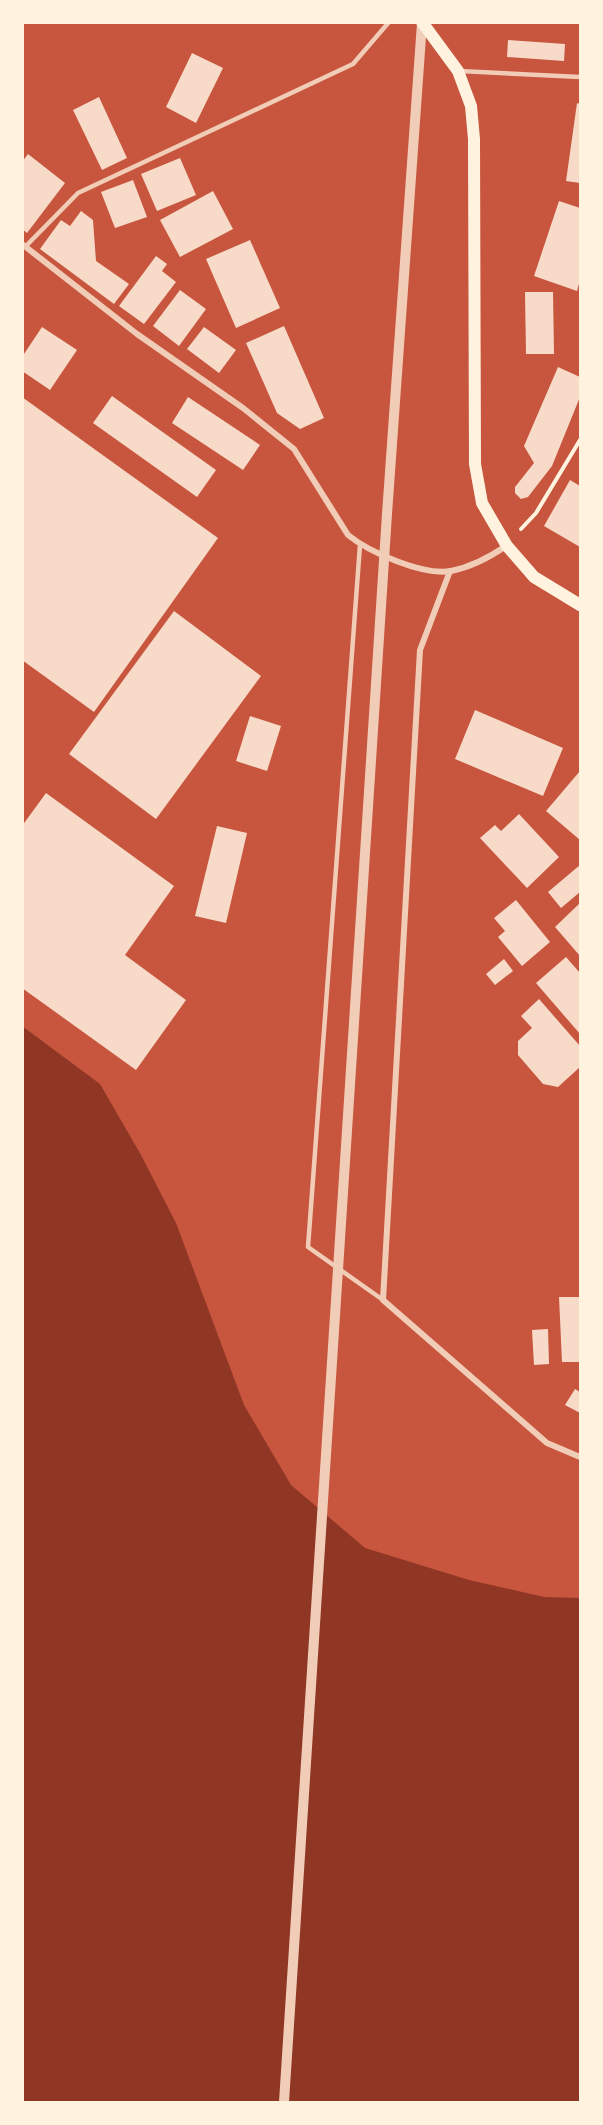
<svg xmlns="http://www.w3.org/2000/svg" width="603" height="2125" font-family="Barlow,sans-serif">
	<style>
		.water { fill: #8f3625 }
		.building { fill: #f7dbc8 }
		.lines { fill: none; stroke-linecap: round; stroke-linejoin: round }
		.path { stroke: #fff3e0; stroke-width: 4 }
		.service { stroke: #f1ccb7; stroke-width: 4.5 }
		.minor { stroke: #f1ccb7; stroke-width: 6 }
		.tertiary { stroke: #f1ccb7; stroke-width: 10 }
		.secondary { stroke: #fff3e0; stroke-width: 12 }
	</style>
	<rect width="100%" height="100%" fill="#c8553d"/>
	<polygon class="water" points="22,1026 100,1084 141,1155 176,1223 244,1405 291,1485 365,1548 469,1580 544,1597 580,1598 580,2102 23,2102"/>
	<g class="building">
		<polygon points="508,40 565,44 564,61 507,57"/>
		<polygon points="192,53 223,68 196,123 166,107"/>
		<polygon points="99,97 127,158 102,170 73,110"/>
		<polygon points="577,103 580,104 580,183 566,181"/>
		<polygon points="28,154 65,183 27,233 22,229 22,162"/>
		<polygon points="180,158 196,195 157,211 141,174"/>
		<polygon points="133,180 147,217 115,228 101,192"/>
		<polygon points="213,191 233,229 180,257 160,220"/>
		<polygon points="559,201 580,208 580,280 577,291 534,276"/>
		<polygon points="81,211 93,220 96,261 129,284 114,304 40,249 61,220 70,226"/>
		<polygon points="250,240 280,308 236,328 206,259"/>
		<polygon points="156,256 167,264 162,271 176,282 144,324 119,306"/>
		<polygon points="180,290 206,309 179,346 153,326"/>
		<polygon points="525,292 553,292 554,354 526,354"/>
		<polygon points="284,326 324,418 300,429 277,413 246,343"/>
		<polygon points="42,327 77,350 50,390 22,371 22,357"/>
		<polygon points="204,327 236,350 219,373 187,349"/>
		<polygon points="558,367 580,377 580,397 552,466 528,497 521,499 515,493 515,487 534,463 524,446"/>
		<polygon points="112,396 216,470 197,497 93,423"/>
		<polygon points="22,397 218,538 94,712 22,660"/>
		<polygon points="188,397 260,445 243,470 172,423"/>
		<polygon points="570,480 580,486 580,547 544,526"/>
		<polygon points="174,611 261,676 156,819 69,754"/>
		<polygon points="475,710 563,748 543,796 455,759"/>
		<polygon points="250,716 281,726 267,771 236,761"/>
		<polygon points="580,771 580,840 546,811"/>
		<polygon points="46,793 174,886 125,955 186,1000 136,1070 22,988 22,826"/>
		<polygon points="519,814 559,857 527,888 480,838 495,825 501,831"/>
		<polygon points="217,826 247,833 226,923 195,916"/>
		<polygon points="580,865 580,892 561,908 548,892"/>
		<polygon points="516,900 550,942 522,966 498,937 505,931 494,918"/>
		<polygon points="580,903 580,956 555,927"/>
		<polygon points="566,957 580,973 580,1034 536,983"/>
		<polygon points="504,959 513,971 495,985 486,974"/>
		<polygon points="539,999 580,1046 580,1067 558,1087 543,1084 518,1055 518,1041 532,1028 521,1016"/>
		<polygon points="559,1297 580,1297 580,1362 562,1362"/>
		<polygon points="548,1329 549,1364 534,1365 532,1330"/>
		<polygon points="575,1389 580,1392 580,1413 565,1405"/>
	</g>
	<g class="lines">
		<polyline class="path" points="521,529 536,513 580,440"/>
		<g class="service">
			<polyline points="460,71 580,77"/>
			<polyline points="26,246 78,193 353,64 389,22"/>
			<polyline points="360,545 308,1247 383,1300"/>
		</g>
		<g class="minor">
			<path d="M 22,244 L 137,334 L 243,408 L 294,449 L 348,535 C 369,552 423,576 451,571 C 471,567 490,557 506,546"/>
			<polyline points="450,571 420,650 383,1300 547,1443 580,1457"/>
		</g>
		<polyline class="tertiary" points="284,2102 387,514 422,23"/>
		<polyline class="secondary" points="422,22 458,71 471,106 474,139 475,464 482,503 507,546 534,577 580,605"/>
	</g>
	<rect width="603" height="2125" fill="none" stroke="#fff3e0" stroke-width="48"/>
</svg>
